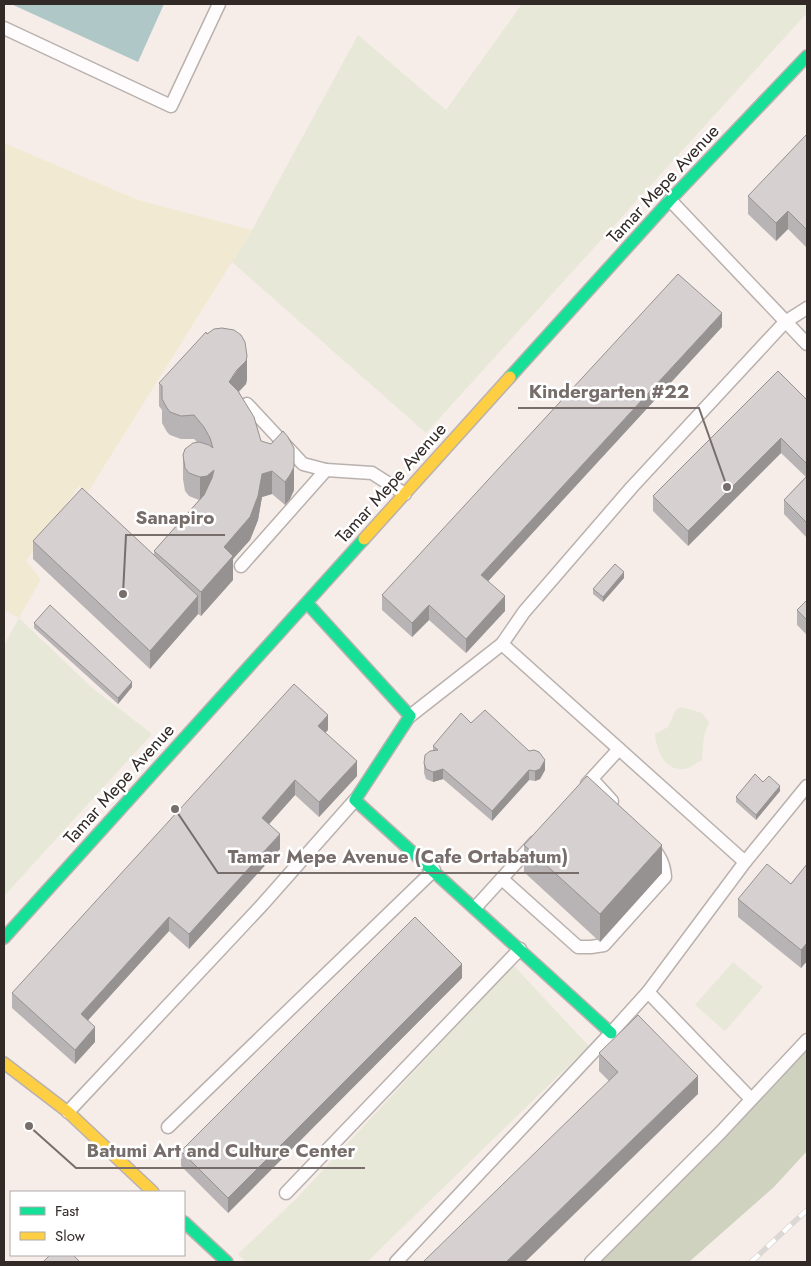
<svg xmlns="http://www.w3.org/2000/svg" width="811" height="1266" font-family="Jost,sans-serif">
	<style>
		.green { fill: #e7e8d8 }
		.forest { fill: #d0d2c0 }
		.sand { fill: #f2e9d2 }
		.water { fill: #afc8c7 }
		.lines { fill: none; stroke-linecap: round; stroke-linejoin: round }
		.lane-casing { stroke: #b9b1ae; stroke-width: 15 }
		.fast-casing { stroke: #b9b1ae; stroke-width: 14 }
		.slow-casing { stroke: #b9b1ae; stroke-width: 14 }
		.lane { stroke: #fefcfc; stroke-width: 12 }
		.fast { stroke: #16e098; stroke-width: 11 }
		.slow { stroke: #ffcf43; stroke-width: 11 }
		.rail-casing { stroke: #dad7d5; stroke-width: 5.5 }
		.rail { stroke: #fff; stroke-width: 4; stroke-dasharray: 11; stroke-linecap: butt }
		.wall { fill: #b8b3b4 }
		.shaded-wall { fill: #969292 }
		.building { fill: #d6d0d1; stroke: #969292 }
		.labels { text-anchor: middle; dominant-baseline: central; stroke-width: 5; stroke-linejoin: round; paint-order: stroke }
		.street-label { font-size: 18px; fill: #322a27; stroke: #fff }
		.leader { fill: none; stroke: #776e6b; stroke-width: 2 }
		.callout-dot { fill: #776e6b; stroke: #fff; stroke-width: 2 }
		.callout-label { font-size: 19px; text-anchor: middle; font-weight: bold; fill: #776e6b; stroke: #fff; stroke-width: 5; stroke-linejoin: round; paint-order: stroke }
	</style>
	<rect width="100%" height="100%" fill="#f6ede9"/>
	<g class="green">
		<polygon points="522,4 807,4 807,13 426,433 232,262 252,230 358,35 446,110"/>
		<polygon points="19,618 91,687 152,734 4,896 4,645"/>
		<path d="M 680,707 L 702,713 L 709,722 L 704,736 L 702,760 C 696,763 688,770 681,769 C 663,769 656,748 655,734 L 668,727 L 675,711 Z"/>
		<polygon points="733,962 763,987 725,1031 695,1005"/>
		<polygon points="513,965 589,1046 367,1262 246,1262 238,1254 297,1198"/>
	</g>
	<polygon class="forest" points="807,1050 807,1151 774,1187 689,1262 601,1262"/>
	<polygon class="sand" points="4,143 138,200 252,230 88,492 79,486 26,561 41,579 19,618 4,610"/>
	<polygon class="water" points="11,4 164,4 138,62"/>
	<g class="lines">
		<g class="lane-casing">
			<g id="lane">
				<polyline points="4,28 171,106 219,4"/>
				<polyline points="670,200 807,344"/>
				<polyline points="247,404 303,464 326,470"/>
				<polyline points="241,566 326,470 372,473 405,494"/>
				<polyline points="502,644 745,862"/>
				<polyline points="410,716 502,644 524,612 632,487 785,322 807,308"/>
				<polyline points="592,779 612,801"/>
				<polyline points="587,784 619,749"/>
				<path d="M 502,879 L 578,947 L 591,947 L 604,945 L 665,877 C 664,865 661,858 653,848"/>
				<polyline points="475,908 535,842"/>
				<polyline points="648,992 751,1099"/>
				<polyline points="68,1112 262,905 355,800"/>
				<polyline points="168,1127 434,870"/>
				<polyline points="286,1193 520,949"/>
				<polyline points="396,1262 611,1033 648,992 745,862 807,786"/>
				<polyline points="591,1262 720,1133 807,1040"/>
			</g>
		</g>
		<g class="fast-casing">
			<g id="fast">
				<polyline points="510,377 670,200 807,56"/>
				<polyline points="307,603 410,716 355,800 611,1033"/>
				<polyline points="4,938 364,539"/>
				<polyline points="184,1222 227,1262"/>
			</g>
		</g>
		<g class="slow-casing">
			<g id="slow">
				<polyline points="364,539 510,377"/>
				<polyline points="4,1063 68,1112 153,1192"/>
			</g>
		</g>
		<use href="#lane" class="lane"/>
		<use href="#fast" class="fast"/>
		<use href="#slow" class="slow"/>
		<g class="rail-casing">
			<polyline id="rail" points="751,1262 807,1210"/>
		</g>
		<use href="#rail" class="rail"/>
	</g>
	<g class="wall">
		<polygon points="807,134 807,248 788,229 776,241 748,214 748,196"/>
		<polygon points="722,327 488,581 505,611 466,653 429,620 412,637 382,610 382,595"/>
		<polygon points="247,379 246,384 239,392 261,441 294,490 290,499 285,505 272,494 262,497 258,520 250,540 233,559 233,580 201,616 198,614 150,669 33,559 33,541 154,555 154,551 199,500 189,496 185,491 183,479 183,455 197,442 194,439 181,439 170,435 167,432 162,423 162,410 159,406 159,383"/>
		<polygon points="807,400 807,538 784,514 784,500 806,477 781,453 688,546 653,511 653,496"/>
		<polygon points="624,578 603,602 593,594 593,589"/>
		<polygon points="807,600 807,635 797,625 797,610"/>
		<polygon points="34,623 132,687 118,704 34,628"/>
		<polygon points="471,723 545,770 540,779 535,781 529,780 492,821 443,779 433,782 426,779 424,773 424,763 433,751 433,746"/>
		<polygon points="328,730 325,733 357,776 319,817 295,795 269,824 280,849 189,949 169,931 88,1020 95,1042 75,1064 12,1008 12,993"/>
		<polygon points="763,782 780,791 756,820 736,802 736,797"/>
		<polygon points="524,845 662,873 600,942 524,872"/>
		<polygon points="807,864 807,961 801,968 738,917 738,899 791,884"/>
		<polygon points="462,978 228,1213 181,1166 181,1151"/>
		<polygon points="599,1053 698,1094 609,1081 599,1071"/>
	</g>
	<g class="shaded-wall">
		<polygon points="788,211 788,229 776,241 776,223"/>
		<polygon points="722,313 722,327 481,589 481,575"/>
		<polygon points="247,356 247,379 246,384 236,394 229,382"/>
		<polygon points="781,438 781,453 688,546 688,531"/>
		<polygon points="294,467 294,490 290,499 285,505 285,482"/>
		<polygon points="214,470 214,494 200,501 200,477"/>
		<polygon points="272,471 272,494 262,497 258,520 250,540 233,559 233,580 201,616 201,592 262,474"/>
		<polygon points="624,572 624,578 603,602 603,597"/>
		<polygon points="198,596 198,614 150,669 150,651"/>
		<polygon points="505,596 505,611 466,653 466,639"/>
		<polygon points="429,605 429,620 412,637 412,623"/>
		<polygon points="132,682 132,687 118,704 118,698"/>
		<polygon points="328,715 328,730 318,741 318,726"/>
		<polygon points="545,760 545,770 540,779 535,781 535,771"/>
		<polygon points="357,761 357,776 319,817 319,802"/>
		<polygon points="443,769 443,779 433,782 433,772"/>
		<polygon points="529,770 529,780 492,821 492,811"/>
		<polygon points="295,780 295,795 262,832 262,818"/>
		<polygon points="780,786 780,791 756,820 756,815"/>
		<polygon points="280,834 280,849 189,949 189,934"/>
		<polygon points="662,845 662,873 600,942 600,914"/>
		<polygon points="169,917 169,931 81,1028 81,1014"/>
		<polygon points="807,943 807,961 801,968 801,950"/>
		<polygon points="462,964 462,978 228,1213 228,1198"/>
		<polygon points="95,1027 95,1042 75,1064 75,1050"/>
		<polygon points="698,1076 698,1094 525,1262 506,1262"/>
	</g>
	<g class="building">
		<polygon points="807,134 807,230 788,211 776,223 748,196"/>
		<polygon points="678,274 722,313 481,575 505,596 466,639 429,605 412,623 382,595"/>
		<polygon points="222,328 234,330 241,335 245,342 247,356 246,361 236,371 229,382 238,391 254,417 261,441 271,444 283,431 288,437 294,448 294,467 290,475 285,482 272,471 262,474 258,496 250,517 224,547 233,556 201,592 154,551 204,495 212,478 214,470 207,476 200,477 189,473 185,468 183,455 185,449 193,443 199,442 209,445 213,448 210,438 204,427 194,415 181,416 170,412 167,408 162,399 162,386 159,383 206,332 207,334 214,329"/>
		<polygon points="778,371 807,400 807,464 781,438 688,531 653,496"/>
		<polygon points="807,476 807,523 784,500"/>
		<polygon points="82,488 198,596 150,651 33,541"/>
		<polygon points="615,564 624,572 603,597 593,589"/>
		<polygon points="807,600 807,620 797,610"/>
		<polygon points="50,605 132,682 118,698 34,623"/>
		<polygon points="294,684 328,715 318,726 357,761 319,802 295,780 262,818 280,834 189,934 169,917 81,1014 95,1027 75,1050 12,993"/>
		<polygon points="485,710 529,751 534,750 539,752 545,760 540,769 535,771 529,770 492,811 443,769 433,772 426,769 424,763 425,755 430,751 438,750 433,746 461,713 471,723"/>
		<polygon points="755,774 763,782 769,776 780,786 756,815 736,797"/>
		<polygon points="587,776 662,845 600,914 524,845"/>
		<polygon points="767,864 791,884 807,864 807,943 801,950 738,899"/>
		<polygon points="415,917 462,964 228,1198 181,1151"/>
		<polygon points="638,1015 698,1076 506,1262 423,1262 618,1072 599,1053"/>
		<polygon points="50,1255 73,1255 80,1262 43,1262"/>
	</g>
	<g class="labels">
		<g class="street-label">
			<text transform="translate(663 184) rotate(-47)">Tamar Mepe Avenue</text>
			<text transform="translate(391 483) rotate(-48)">Tamar Mepe Avenue</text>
			<text transform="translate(119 784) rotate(-48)">Tamar Mepe Avenue</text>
		</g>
	</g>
	<path class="leader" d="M727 487L699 408H518M123 594L126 535H225M175 809L218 873H579M29 1126L76 1168H365"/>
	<g class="callout-dot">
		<circle cx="727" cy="487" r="5"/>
		<circle cx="123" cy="594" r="5"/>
		<circle cx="175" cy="809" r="5"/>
		<circle cx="29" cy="1126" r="5"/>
	</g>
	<g class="callout-label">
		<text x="609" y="398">Kindergarten #22</text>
		<text x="175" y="524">Sanapiro</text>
		<text x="398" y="863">Tamar Mepe Avenue (Cafe Ortabatum)</text>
		<text x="221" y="1157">Batumi Art and Culture Center</text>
	</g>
	<rect width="811" height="1266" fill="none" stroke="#322a27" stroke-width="10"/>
	<rect x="10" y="1191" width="175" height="65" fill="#ffffff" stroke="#adaaa9"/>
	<rect x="20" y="1207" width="25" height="8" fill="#16e098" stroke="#adaaa9"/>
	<text x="55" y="1216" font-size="15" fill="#322a27">Fast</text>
	<rect x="20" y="1232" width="25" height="8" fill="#ffcf43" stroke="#adaaa9"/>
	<text x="55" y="1241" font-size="15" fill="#322a27">Slow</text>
</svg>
